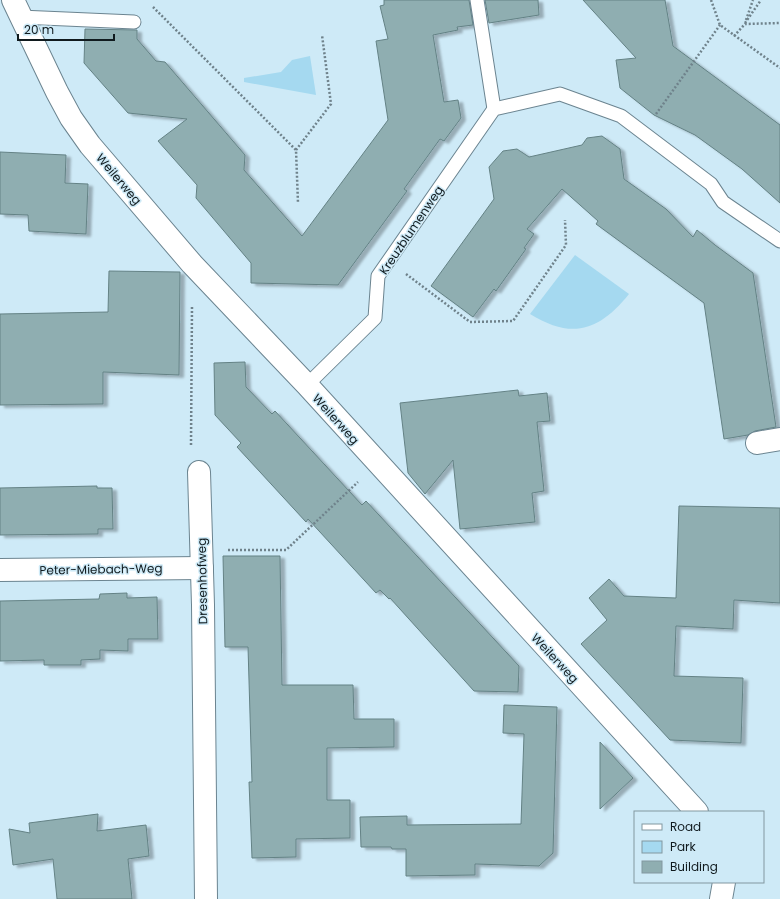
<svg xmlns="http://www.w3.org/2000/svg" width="780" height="899" font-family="Poppins,sans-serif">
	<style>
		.green { fill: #a5d9f0 }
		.building { fill: #8faeb1; stroke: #648285; filter: url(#shadow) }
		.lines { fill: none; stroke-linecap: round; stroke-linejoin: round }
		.lane-casing { stroke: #6b8490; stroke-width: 15 }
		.street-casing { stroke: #6b8490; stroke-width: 24 }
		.path { stroke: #6f828b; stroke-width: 2.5; stroke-dasharray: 2 2; stroke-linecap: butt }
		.lane { stroke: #fff; stroke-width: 13 }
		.street { stroke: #fff; stroke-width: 22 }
		.labels { text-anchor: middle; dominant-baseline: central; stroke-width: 3; stroke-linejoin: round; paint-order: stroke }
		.street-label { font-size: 12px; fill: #101a1e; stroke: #ceeaf7 }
	</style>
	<defs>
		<filter id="shadow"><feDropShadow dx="4.5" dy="2.5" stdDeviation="1" flood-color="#0004"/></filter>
	</defs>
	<rect width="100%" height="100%" fill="#ceeaf7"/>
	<g class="green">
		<polygon points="310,56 316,95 244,82 244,78 281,72 292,60"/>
		<path d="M 575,255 L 629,294 C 599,331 572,340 530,314 Z"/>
	</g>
	<g class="building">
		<polygon points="384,0 469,0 473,25 457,27 458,30 433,35 444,102 458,100 461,118 444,141 440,139 404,189 407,191 338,285 251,283 251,263 196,198 197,185 158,141 187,119 128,113 84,63 85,29 137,30 137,39 156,61 165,62 245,155 244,170 302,236 388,120 376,41 388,39 380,6 384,5"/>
		<polygon points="485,0 538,0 539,15 489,23"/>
		<polygon points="583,0 665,0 673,46 780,125 780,203 742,169 695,135 654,115 620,88 616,60 636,58"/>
		<polygon points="602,136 620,149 624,179 666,209 693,237 697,230 715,245 753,273 776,427 755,431 748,435 724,439 704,303 596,224 598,221 562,189 527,229 534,234 524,248 526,249 496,291 494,289 473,317 431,286 494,199 489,167 503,151 517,149 529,157 582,145 587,138"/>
		<polygon points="0,152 66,155 65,183 88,184 86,234 29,231 28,215 0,214"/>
		<polygon points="109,271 180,272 179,375 103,372 103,404 0,405 0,314 108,312"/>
		<polygon points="245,362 246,387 272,414 275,411 362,505 366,501 519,666 518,692 474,691 390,598 389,599 380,590 376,593 308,519 306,522 237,447 241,443 215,415 214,363"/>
		<polygon points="518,390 519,396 547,393 550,421 537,422 544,491 532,493 535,522 460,529 453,460 425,494 408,473 400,403"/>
		<polygon points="97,486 97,488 112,488 113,529 98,529 98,534 0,535 0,488"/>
		<polygon points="679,506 780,508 780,603 734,600 733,629 676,626 674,676 743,678 741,743 670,740 581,644 607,620 589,598 609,579 624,596 676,598"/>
		<polygon points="223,556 280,556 282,685 353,685 354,719 394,719 394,747 327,748 327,800 350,800 350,838 296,839 296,857 252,858 249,782 252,782 248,647 225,647"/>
		<polygon points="127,593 127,598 157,597 158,639 128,639 128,651 100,650 100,659 81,660 81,665 44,665 44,660 0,661 0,601 99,599 100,594"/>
		<polygon points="504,705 557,707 553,853 539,866 475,864 475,875 406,876 406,849 392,849 391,847 361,847 360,817 407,816 407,825 521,824 524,734 503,733"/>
		<polygon points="600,742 633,778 600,809"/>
		<polygon points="98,814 97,831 146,825 149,856 128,859 132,899 57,899 53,859 13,865 9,829 30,833 29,823"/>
	</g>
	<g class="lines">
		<g class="lane-casing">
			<g id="lane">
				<polyline points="477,0 494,109"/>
				<polyline points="20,17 134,22"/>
				<polyline points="307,385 375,318 378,276 494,109 560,94 621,116 711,184 723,202 780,241"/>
			</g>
		</g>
		<g class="street-casing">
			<g id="street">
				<polyline points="13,0 57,92 71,118 90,145 192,264 307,385 697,812"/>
				<polyline points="757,443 780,439"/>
				<polyline points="199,472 203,605 206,899"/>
				<polyline points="0,570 202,568"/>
				<polyline points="721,899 724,882"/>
			</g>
		</g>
		<g class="path">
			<polyline points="711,0 720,25 780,68"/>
			<polyline points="153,7 296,150 298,203"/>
			<polyline points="746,20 753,0"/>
			<polyline points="745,23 761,0"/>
			<polyline points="734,36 745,24 780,23"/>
			<polyline points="656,114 720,25"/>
			<polyline points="296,150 331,104 322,35"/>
			<polyline points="406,274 470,322 513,321 566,245 565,220"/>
			<polyline points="191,445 192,306"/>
			<polyline points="228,550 286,550 358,482"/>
		</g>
		<use href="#lane" class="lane"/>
		<use href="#street" class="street"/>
	</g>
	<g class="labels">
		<g class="street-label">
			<text transform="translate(119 179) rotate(50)">Weilerweg</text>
			<text transform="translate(411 230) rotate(-56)">Kreuzblumenweg</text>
			<text transform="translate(336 419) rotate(48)">Weilerweg</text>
			<text transform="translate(101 569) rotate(-1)">Peter-Miebach-Weg</text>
			<text transform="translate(202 581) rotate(-91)">Dresenhofweg</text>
			<text transform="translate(555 658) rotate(47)">Weilerweg</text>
		</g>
	</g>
	<rect x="634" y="811" width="130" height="72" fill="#ceeaf7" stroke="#8297a0"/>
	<rect x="642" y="824" width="20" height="6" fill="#ffffff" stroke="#8297a0"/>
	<text x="670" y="831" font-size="12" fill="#101a1e">Road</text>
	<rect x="642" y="841" width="20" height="12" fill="#a5d9f0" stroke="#8297a0"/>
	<text x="670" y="851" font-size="12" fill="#101a1e">Park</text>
	<rect x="642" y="861" width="20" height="12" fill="#8faeb1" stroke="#8297a0"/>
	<text x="670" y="871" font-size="12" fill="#101a1e">Building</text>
	<path d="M18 34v6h96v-6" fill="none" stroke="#101a1e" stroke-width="2"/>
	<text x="24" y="34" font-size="12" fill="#101a1e" stroke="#ceeaf7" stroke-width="3" paint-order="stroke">20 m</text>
</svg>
